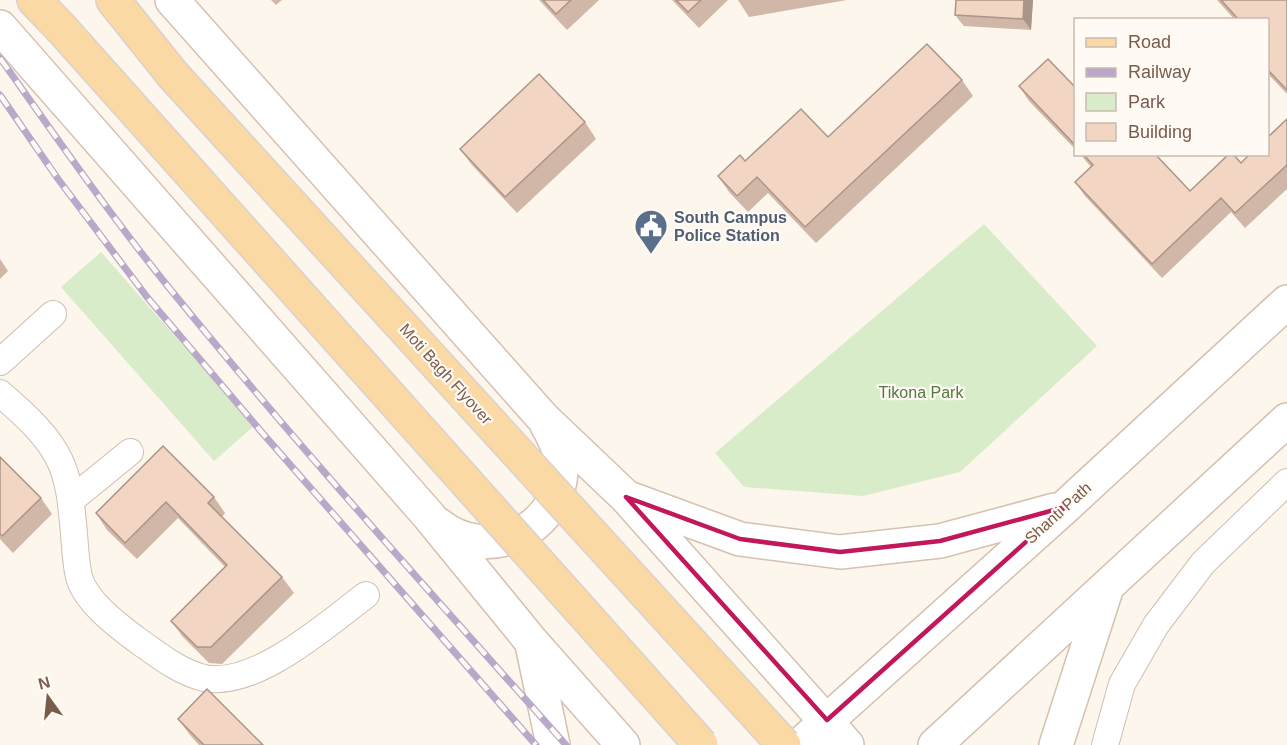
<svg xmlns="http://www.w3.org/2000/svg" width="1287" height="745" font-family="Helvetica,sans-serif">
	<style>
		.green { fill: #d8ecc9 }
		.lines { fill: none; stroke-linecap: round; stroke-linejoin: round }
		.street-casing { stroke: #d1beb0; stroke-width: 28 }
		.secondary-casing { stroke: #d6c0b0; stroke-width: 36 }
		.primary-casing { stroke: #dad1cd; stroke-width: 36 }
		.street { stroke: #fff; stroke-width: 26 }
		.secondary { stroke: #fff; stroke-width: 33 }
		.primary { stroke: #fbd9a5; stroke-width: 33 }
		.rail-casing { stroke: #b9a8c9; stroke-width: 7 }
		.rail { stroke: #fffaf3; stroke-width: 4.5; stroke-dasharray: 14; stroke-linecap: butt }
		.primary-bridge-casing { stroke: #dad1cd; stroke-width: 36; stroke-linecap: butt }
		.primary-bridge { stroke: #fbd9a5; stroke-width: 33 }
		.wall { fill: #d1b7a8 }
		.shaded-wall { fill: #aa9588 }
		.building { fill: #f3d5c3; stroke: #aa9588; stroke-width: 1.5 }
		.marked { fill: none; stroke: #c2185b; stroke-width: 4.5; stroke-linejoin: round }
		.labels { text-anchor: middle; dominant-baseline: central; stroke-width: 4.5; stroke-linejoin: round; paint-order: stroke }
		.service-label { font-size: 16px; font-weight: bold; fill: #4e5e75; stroke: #fffaf3; text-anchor: start }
		.street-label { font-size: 16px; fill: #7a5c4d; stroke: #fffaf3 }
		.park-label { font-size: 16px; fill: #537a41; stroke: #fffaf3 }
	</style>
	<rect width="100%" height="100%" fill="#fdf6ec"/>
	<g class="green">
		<polygon points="984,224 1097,346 960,472 863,496 744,487 715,453"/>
		<polygon points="101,252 254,426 214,461 61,287"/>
	</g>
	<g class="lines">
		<g class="street-casing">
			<g id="street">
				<polyline points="0,362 53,314"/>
				<path d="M 0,393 C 22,413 47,433 60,461 C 69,480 71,502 73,523 C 75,540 75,560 79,577 C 86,602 117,625 137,640 C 157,654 179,672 204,678 C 255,689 327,624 366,595"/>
				<polyline points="71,500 130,452"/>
				<polyline points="1105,745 1122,684 1156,625 1203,563 1287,482"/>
			</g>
		</g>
		<g class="secondary-casing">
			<g id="secondary">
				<polyline points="172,0 543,418 626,497 847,745"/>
				<polyline points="0,27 429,516 531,641 623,745"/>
				<polyline points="631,499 740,539 840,552 940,541 1055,510"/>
				<path d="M 439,525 C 485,562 556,534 561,473 C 563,455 555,439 547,425"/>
				<polyline points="532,644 553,745"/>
				<polyline points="800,745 1065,507 1287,302"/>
				<polyline points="935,745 1287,420"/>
				<polyline points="1056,745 1106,590"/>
			</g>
		</g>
		<g class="primary-casing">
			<g id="primary">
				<polyline points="34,0 61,28"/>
				<polyline points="113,0 173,75"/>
			</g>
		</g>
		<use href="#street" class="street"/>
		<use href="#secondary" class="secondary"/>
		<use href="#primary" class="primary"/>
		<g class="rail-casing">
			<g id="rail">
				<path d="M 0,58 C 54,134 107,211 166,284 C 294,442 431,593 566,745"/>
				<polyline points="0,95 58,179 147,297 265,436 536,745"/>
			</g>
		</g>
		<use href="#rail" class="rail"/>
		<g class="primary-bridge-casing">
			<g id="primary-bridge">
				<polyline points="61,28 701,745"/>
				<polyline points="173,75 784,745"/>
			</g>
		</g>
		<use href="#primary-bridge" class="primary-bridge"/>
	</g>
	<g class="wall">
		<polygon points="271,0 282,0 276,5"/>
		<polygon points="539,0 599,0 567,30"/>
		<polygon points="672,0 728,0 699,28"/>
		<polygon points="738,0 847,0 749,17"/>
		<polygon points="956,0 1033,0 1031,30 964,26 955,15"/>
		<polygon points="1217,0 1287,0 1287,94 1268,74 1268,20 1235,20"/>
		<polygon points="962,80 973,96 816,243 768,193 748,212 729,192 718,176 745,161 828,137"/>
		<polygon points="1019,86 1076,88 1076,150 1029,101"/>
		<polygon points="1287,119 1287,189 1245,228 1231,212 1162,278 1085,196 1075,182 1091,167 1080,154 1155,154 1190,191 1241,163"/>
		<polygon points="585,122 596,139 517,213 472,165 460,149"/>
		<polygon points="0,259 8,271 0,279"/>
		<polygon points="163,446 214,497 225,513 222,517 282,577 294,593 222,664 209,663 183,637 171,621 225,567 178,518 137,559 107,530 96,513"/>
		<polygon points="0,457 41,498 52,514 13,553 0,539"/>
		<polygon points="178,719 263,745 199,745 190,735"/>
	</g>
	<polygon class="shaded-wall" points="1024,0 1033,0 1031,30 1023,19"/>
	<g class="building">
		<polygon points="543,0 571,0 556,14"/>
		<polygon points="676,0 701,0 688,12"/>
		<polygon points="956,0 1024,0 1023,19 955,15"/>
		<polygon points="1221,0 1287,0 1287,90 1268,70 1268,20 1239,20"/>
		<polygon points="927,44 962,80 805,227 757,177 737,196 718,176 740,155 745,161 801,109 828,137"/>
		<polygon points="1048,59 1076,88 1076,146 1019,86"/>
		<polygon points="539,74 585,122 505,197 460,149"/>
		<polygon points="1287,119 1287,165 1235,213 1221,198 1152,264 1075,182 1093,165 1083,154 1155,154 1190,191 1229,154 1233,154 1241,163 1250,154 1268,154 1268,137"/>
		<polygon points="163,446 214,497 208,503 282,577 211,647 197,647 171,621 227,565 166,502 125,543 96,513"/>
		<polygon points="0,457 41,498 2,536 0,534"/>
		<polygon points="207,689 263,745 204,745 178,719"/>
	</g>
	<path class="marked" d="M 626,497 L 740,539 L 840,552 L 940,541 L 1065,507 L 827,720 Z"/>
	<defs>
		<g id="civic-pin" transform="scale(1.725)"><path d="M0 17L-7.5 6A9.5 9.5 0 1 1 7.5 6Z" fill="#5c6f8a" stroke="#fffaf3"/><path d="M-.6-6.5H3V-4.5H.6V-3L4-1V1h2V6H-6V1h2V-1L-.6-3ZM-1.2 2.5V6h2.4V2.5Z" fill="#fff"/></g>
	</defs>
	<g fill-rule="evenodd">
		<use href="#civic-pin" x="651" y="226"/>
	</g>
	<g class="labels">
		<g class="service-label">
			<text x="674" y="217">South Campus<tspan x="674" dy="18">Police Station</tspan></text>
		</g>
		<g class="street-label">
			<text transform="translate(446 374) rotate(48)">Moti Bagh Flyover</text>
			<text transform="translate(1058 513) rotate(-42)">Shanti Path</text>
		</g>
		<g class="park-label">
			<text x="921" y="392">Tikona Park</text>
		</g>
	</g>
	<rect x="1074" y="18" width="195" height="138" fill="#fffaf3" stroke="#cabbb1" stroke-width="1.5"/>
	<rect x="1086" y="38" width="30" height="9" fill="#fbd9a5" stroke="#cabbb1" stroke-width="1.5"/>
	<text x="1128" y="48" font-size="18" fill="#7a5c4d">Road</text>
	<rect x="1086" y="68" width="30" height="9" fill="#b9a8c9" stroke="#cabbb1" stroke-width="1.5"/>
	<text x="1128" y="78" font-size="18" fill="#7a5c4d">Railway</text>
	<rect x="1086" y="93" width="30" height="18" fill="#d8ecc9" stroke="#cabbb1" stroke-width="1.5"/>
	<text x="1128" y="108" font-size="18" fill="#7a5c4d">Park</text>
	<rect x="1086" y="123" width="30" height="18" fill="#f3d5c3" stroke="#cabbb1" stroke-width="1.5"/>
	<text x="1128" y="138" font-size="18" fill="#7a5c4d">Building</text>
	<g transform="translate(48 697) rotate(345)" stroke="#fffaf3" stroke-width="4.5" paint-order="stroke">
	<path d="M0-4.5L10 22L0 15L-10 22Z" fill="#7a5c4d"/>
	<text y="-9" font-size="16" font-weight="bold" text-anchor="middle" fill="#7a5c4d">N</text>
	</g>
</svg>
